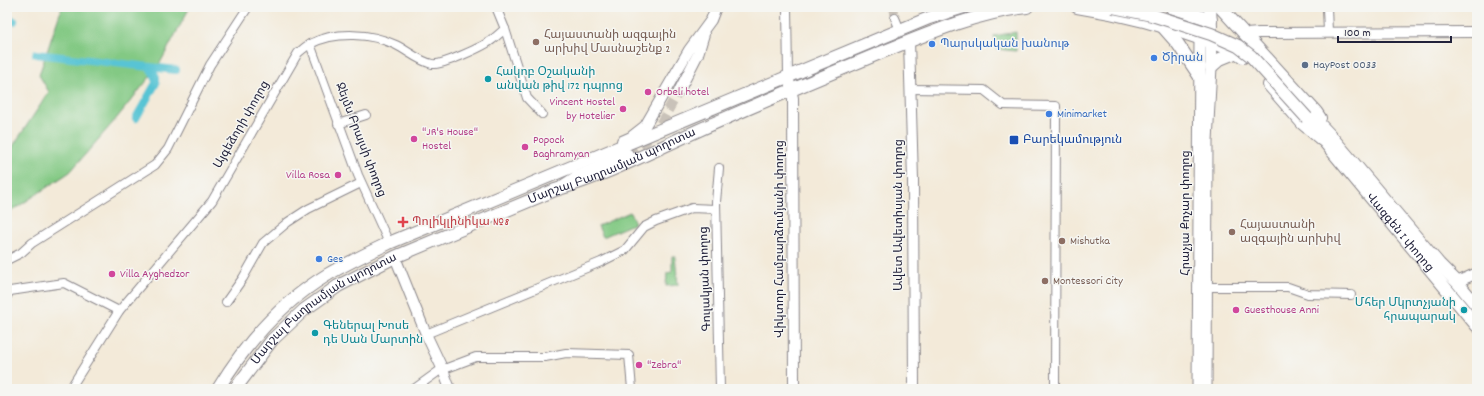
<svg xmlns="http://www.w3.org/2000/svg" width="1484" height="396" font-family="Dekko,'Noto Sans Armenian',sans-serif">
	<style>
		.green { fill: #83c984; stroke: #527660 }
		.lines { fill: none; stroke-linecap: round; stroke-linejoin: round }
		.canal { stroke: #59c4d4; stroke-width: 8 }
		.minor-tunnel { stroke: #c9c2b9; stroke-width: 8; stroke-dasharray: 8 4; stroke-linecap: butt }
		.tertiary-tunnel { stroke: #c9c2b9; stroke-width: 10; stroke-dasharray: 10 5; stroke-linecap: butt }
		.minor-casing { stroke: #8a868a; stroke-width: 10 }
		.tertiary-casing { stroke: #8a868a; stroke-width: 12 }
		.secondary-casing { stroke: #8a868a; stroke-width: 13 }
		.primary-casing { stroke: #8a868a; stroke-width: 14 }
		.minor { stroke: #fff; stroke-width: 8 }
		.tertiary { stroke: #fff; stroke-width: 10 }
		.secondary { stroke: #fff; stroke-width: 11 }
		.primary { stroke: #fff; stroke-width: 12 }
		.primary-bridge-casing { stroke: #8a868a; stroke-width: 14; stroke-linecap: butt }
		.primary-bridge { stroke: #fff; stroke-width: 12 }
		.education-dot { fill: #8d6e63; stroke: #f6f6f2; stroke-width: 1.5 }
		.shop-dot { fill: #3f7fe0; stroke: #f6f6f2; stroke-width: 1.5 }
		.service-dot { fill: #5c6f8a; stroke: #f6f6f2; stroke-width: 1.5 }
		.culture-dot { fill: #0f9aa8; stroke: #f6f6f2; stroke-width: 1.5 }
		.hotel-dot { fill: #d1479c; stroke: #f6f6f2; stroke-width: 1.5 }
		.transit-dot { fill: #1a4fb4; stroke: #f6f6f2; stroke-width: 1.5 }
		.health-dot { fill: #e0444e; stroke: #f6f6f2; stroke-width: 1.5 }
		.labels { text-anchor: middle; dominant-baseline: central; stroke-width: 3; stroke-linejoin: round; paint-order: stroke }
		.education-label { font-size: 12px; fill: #785e54; stroke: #f6f6f2; text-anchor: start }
		.shop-label { font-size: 12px; fill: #366cbe; stroke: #f6f6f2; text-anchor: start }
		.service-label { font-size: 12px; fill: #4e5e75; stroke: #f6f6f2; text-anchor: start }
		.culture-label { font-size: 12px; fill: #0d838f; stroke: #f6f6f2; text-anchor: start }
		.hotel-label { font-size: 12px; fill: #b23c85; stroke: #f6f6f2; text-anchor: start }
		.street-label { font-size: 12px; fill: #22223b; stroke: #f6f6f2 }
		.transit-label { font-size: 12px; fill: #164399; stroke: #f6f6f2; text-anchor: start }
		.health-label { font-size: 12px; fill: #be3a42; stroke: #f6f6f2; text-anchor: start }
	</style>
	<rect width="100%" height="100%" fill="#f6f6f2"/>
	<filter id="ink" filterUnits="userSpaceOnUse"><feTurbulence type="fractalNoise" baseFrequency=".025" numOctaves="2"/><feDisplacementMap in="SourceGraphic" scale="8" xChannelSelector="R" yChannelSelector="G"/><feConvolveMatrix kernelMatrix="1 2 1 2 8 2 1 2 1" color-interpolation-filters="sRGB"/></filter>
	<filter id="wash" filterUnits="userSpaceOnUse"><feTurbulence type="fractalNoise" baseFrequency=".012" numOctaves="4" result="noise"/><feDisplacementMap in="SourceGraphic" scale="16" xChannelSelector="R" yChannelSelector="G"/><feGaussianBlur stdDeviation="0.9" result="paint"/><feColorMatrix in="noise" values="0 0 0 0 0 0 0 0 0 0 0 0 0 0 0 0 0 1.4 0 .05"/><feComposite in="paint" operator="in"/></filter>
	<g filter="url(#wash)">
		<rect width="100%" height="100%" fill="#f3ead9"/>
		<g class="green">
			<polygon points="62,7 190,7 158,67 116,119 70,172 7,214 7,155 49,92 39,75"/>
			<polygon points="1016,32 1016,51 997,49 994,36"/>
			<polygon points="630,212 635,223 603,237 598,226"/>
			<polygon points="672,256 675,256 678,285 666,286 667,273 672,272"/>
		</g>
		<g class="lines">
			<g class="canal">
				<polyline points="7,17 14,21"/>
				<polyline points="36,54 176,70"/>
				<polyline points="136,118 156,83 156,77 150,68"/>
			</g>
		</g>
	</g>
	<g filter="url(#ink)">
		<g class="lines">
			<polyline class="minor-tunnel" points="893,7 895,18"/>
			<polyline class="tertiary-tunnel" points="628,154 645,142 658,128 679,91"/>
			<g class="minor-casing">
				<g id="minor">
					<polyline points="496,7 505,29 527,98 542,114"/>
					<polyline points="787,7 788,76"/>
					<polyline points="1327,7 1328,32"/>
					<polyline points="895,18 900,30"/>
					<polyline points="310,44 358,175 389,243"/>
					<polyline points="910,89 984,90 1003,105 1056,106 1055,389"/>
					<polyline points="338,124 366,115"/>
					<polyline points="719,168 716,202 720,389"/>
					<polyline points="7,260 21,253 32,243 155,165 168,149 210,65 248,7"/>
					<polyline points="1207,287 1288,287 1308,294 1351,295"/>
					<polyline points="7,296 10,291 64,283 119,311"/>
					<polyline points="226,302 243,278 263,243 288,222 308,209 361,183"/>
					<polyline points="426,334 601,262 625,250 644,227 656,221 692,208 716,209"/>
					<path d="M 70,389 L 119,311 L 212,201 L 298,53 C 302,50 306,46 310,44 C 336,31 371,33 396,45 C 408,51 419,61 432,64 C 441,66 485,46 493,39 C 497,36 501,32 505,29"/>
					<polyline points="414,389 439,371 476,357 545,357 566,353 629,355 632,389"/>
				</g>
			</g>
			<g class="tertiary-casing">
				<g id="tertiary">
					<polyline points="1246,34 1259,33 1477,32"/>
					<polyline points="909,41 913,180 914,389"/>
					<polyline points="788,76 793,98 794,389"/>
					<polyline points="679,91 698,54 704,34"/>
					<polyline points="622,141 631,137 645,126 689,50 711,20 716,7"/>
					<polyline points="563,185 577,176 628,154"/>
					<polyline points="395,257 426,334 443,370 450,389"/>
					<polyline points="1457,282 1477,273"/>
				</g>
			</g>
			<g class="secondary-casing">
				<g id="secondary">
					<polyline points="1198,389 1200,38"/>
					<polyline points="1206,389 1207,141 1211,67 1211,42"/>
				</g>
			</g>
			<g class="primary-casing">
				<g id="primary">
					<path d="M 1077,7 C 1123,14 1167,26 1210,42 C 1222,46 1234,49 1243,57"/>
					<polyline points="1171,7 1211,20"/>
					<polyline points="1210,7 1211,27"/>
					<polyline points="1220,7 1316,112 1320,118"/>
					<polyline points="1163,27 1178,44 1200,77"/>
					<polyline points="1211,67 1220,59 1237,52"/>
					<polyline points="1269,85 1303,124 1322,140"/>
					<polyline points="1310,114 1329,134 1439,264 1457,282 1477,306"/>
					<path id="s1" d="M 1318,134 L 1477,326"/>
					<path d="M 218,389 C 245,344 281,303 327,275 C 347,263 368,253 389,243 L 900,30 L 929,18 L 964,7"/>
					<path id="s2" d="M 235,389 L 272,340 L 304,310 L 338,286 L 395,257 L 555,190 C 605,176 652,151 699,130 C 759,103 820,78 880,53 C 927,34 976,13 1027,7"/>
				</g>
			</g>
			<use href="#minor" class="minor"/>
			<use href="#tertiary" class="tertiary"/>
			<use href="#secondary" class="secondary"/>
			<use href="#primary" class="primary"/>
			<g class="primary-bridge-casing">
				<polyline id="primary-bridge" points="1113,7 1152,15 1211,34 1238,46 1251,56 1307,118"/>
			</g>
			<use href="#primary-bridge" class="primary-bridge"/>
		</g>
	</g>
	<g class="education-dot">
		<circle cx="536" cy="42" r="4"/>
		<circle cx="1232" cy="232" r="4"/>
		<circle cx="1062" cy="241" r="4"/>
		<circle cx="1045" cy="281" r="4"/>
	</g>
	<g class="shop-dot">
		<circle cx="932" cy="44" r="4"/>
		<circle cx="1154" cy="58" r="4"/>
		<circle cx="1049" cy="114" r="4"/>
		<circle cx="319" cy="259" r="4"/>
	</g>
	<circle class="service-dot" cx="1305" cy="65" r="4"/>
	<g class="culture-dot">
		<circle cx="488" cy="79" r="4"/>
		<circle cx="1464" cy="310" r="4"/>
		<circle cx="315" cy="333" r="4"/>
	</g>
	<g class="hotel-dot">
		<circle cx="648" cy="92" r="4"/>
		<circle cx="623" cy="109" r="4"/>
		<circle cx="414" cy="139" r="4"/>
		<circle cx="525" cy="147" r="4"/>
		<circle cx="338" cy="175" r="4"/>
		<circle cx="112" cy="274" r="4"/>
		<circle cx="1236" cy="310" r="4"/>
		<circle cx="639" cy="365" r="4"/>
	</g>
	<rect class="transit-dot" x="1009" y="135" width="10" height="10" rx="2"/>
	<path class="health-dot" d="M401 216h4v4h4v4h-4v4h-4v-4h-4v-4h4z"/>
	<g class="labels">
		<g class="education-label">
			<text x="544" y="35">Հայաստանի ազգային<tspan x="544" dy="14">արխիվ Մասնաշենք 2</tspan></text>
			<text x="1240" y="225">Հայաստանի<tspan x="1240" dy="14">ազգային արխիվ</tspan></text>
			<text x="1070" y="241">Mishutka</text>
			<text x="1053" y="281">Montessori City</text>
		</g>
		<g class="shop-label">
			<text x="940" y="44">Պարսկական խանութ</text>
			<text x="1162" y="58">Ծիրան</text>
			<text x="1057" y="114">Minimarket</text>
			<text x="327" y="259">Ges</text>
		</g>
		<g class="service-label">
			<text x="1313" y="65">HayPost 0033</text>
		</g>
		<g class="culture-label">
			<text x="496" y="72">Հակոբ Օշականի<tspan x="496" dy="14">անվան թիվ 172 դպրոց</tspan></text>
			<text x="1456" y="303" text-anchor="end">Մհեր Մկրտչյանի<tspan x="1456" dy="14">հրապարակ</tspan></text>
			<text x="323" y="326">Գեներալ Խոսե<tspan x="323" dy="14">դե Սան Մարտին</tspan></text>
		</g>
		<g class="hotel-label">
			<text x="656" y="92">Orbeli hotel</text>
			<text x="615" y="102" text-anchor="end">Vincent Hostel<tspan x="615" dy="14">by Hotelier</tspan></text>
			<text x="422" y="132">"JR's House"<tspan x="422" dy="14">Hostel</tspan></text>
			<text x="533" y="140">Popock<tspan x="533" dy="14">Baghramyan</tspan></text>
			<text x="330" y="175" text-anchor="end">Villa Rosa</text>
			<text x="120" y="274">Villa Ayghedzor</text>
			<text x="1244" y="310">Guesthouse Anni</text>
			<text x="647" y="365">"Zebra"</text>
		</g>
		<g class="street-label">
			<text transform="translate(242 125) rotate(-60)">Այգեձորի փողոց</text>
			<text transform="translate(360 140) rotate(69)">Ջեյմս Բրայսի փողոց</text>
			<text stroke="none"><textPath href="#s2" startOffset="446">Մարշալ Բաղրամյան պողոտա</textPath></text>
			<text transform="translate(1186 213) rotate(-90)">Հրաչյա Քոչար փողոց</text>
			<text transform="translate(899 215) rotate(-90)">Ավետ Ավետիսյան փողոց</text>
			<text stroke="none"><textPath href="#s1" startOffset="128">Վազգեն I փողոց</textPath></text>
			<text transform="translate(780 239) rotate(-90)">Վիկտոր Համբարձումյանի փողոց</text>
			<text transform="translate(706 279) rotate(-92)">Գուլակյան փողոց</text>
			<text stroke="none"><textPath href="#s2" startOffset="122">Մարշալ Բաղրամյան պողոտա</textPath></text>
		</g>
		<g class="transit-label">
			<text x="1023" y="140">Բարեկամություն</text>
		</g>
		<g class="health-label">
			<text x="412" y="222">Պոլիկլինիկա №8</text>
		</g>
	</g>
	<rect width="1484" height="396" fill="none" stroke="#f6f6f2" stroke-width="24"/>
	<path d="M1338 36v6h113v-6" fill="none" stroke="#22223b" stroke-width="2"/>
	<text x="1344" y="36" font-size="12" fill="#22223b" stroke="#f6f6f2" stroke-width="3" paint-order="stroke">100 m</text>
</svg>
